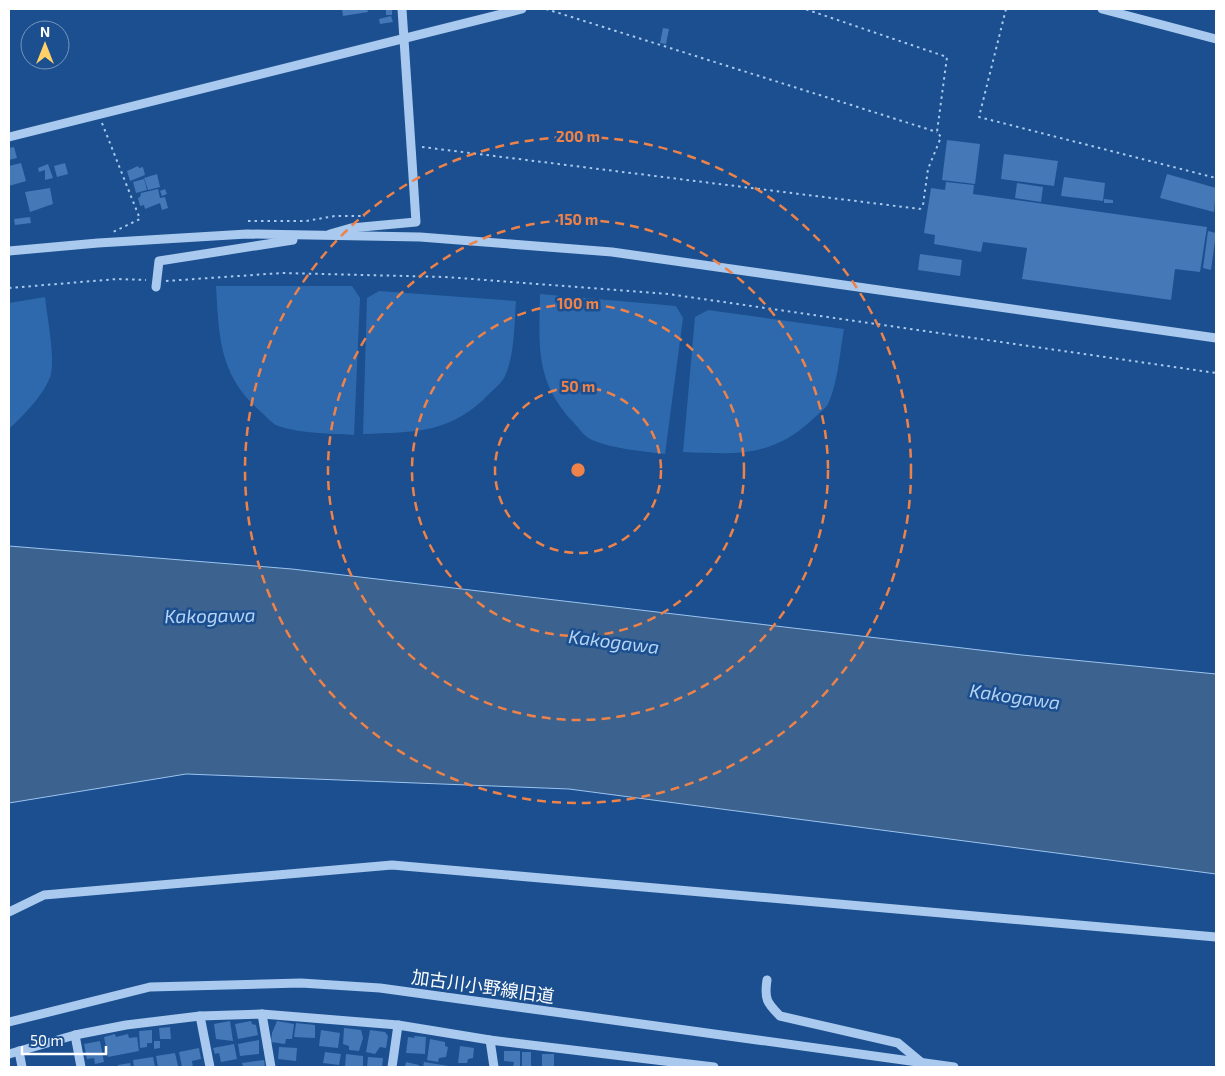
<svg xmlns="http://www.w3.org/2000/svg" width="1225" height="1076" font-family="'Exo 2','Noto Sans JP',sans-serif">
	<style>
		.green { fill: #2e69ad }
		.water { fill: #3c6290; stroke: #9cc4f0 }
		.building { fill: #4478b7 }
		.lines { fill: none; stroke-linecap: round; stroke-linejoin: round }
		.path { stroke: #a9c9ee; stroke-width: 2; stroke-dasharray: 2.5 4; stroke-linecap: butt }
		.minor { stroke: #a9c9ee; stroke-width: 9 }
		.ring { fill: none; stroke: #ee8249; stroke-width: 2.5; stroke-dasharray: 9 6 }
		.labels { text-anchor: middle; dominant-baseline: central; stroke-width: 5; stroke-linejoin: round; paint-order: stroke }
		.street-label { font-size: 18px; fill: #fff; stroke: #1b4f8f }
		.water-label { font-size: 19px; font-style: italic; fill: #b5d3f5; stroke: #1b4f8f }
		.centre { fill: #ee8249; stroke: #1b4f8f; stroke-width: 2.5 }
		.ring-label { font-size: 15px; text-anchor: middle; font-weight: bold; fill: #ee8249; stroke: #1b4f8f; stroke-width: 5; stroke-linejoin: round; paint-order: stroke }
	</style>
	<rect width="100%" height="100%" fill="#1b4f8f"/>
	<g class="green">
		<path d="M 216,286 L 352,286 L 360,298 L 354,435 C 329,433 301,434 278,426 C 271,423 265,415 260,411 C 219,375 219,337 216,286 Z"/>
		<path d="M 379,291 L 516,301 C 514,325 515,354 505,376 C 502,383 494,389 490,393 C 451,434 415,432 363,434 L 367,298 Z"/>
		<path d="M 540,294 L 676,306 L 683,318 L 665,454 C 641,451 612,449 590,439 C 584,436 578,427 574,423 C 535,382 539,347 540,294 Z"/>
		<path d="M 45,297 C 47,316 55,357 51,374 C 46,393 22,417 9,429 L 9,303 Z"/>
		<path d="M 708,310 L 844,329 C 840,351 838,383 828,404 C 825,409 817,415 812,420 C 771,458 735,454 683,452 L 695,317 Z"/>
	</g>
	<polygon class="water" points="9,546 292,569 1022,655 1216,674 1216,874 569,789 186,774 9,803"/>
	<g class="building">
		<polygon points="342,9 367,9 368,12 343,16"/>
		<rect x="386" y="9" width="6" height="6"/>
		<polygon points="391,16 393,22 380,24 379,19"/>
		<polygon points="663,28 669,29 666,44 660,43"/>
		<polygon points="947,140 980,144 975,184 942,180"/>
		<polygon points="14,147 17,158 9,160 9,148"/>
		<polygon points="1004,154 1058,161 1054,186 1001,179"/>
		<polygon points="21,163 26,181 9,186 9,166"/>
		<polygon points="65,163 68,174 57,177 54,166"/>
		<polygon points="48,164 53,178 45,180 45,170 39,172 38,168"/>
		<polygon points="138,166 139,168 143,167 145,175 130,181 127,171"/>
		<polygon points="157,174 160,187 148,190 144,178"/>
		<polygon points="1167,174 1216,188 1214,212 1160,198"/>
		<polygon points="1064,177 1105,183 1103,201 1061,196"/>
		<polygon points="144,179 147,190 136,193 133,182"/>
		<polygon points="946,182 974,185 973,194 1207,227 1200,272 1175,269 1171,300 1022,279 1027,248 983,242 981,252 934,244 935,235 924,233 931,188 945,190"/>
		<polygon points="1017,183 1043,187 1041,202 1015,198"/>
		<polygon points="50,188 53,204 30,212 25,192"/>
		<polygon points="158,189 160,198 165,197 168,208 162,210 160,203 145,209 144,205 140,206 138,198 140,197 141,193"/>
		<polygon points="165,189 167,194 162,196 160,191"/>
		<polygon points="1104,199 1113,200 1113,203 1104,203"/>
		<polygon points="30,217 31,223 15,225 14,219"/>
		<polygon points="1208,231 1216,233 1211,270 1203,268"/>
		<polygon points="920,254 962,260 960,276 918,270"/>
		<polygon points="230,1021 233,1041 216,1039 214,1024"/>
		<polygon points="251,1021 252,1024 256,1025 258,1035 238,1039 235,1024"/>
		<polygon points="277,1021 294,1024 292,1039 286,1039 285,1044 271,1042 272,1033"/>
		<polygon points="296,1023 315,1025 315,1038 294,1037"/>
		<polygon points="170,1027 171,1039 160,1039 159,1028"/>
		<polygon points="344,1028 361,1030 363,1038 359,1051 349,1050 349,1046 343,1044"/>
		<polygon points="152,1030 152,1043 147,1043 147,1047 140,1048 139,1031"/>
		<polygon points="321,1030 340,1033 338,1048 319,1046"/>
		<polygon points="370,1030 385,1032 388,1036 386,1048 380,1047 375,1054 366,1052"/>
		<polygon points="115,1034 116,1037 128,1034 129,1038 137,1037 139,1051 108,1057 104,1037"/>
		<polygon points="414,1036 426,1037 425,1054 406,1053 408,1037 415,1038"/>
		<polygon points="430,1039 445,1042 445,1046 448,1047 446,1057 439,1058 438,1062 427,1060"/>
		<polygon points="259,1040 259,1054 240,1056 238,1044"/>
		<polygon points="100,1041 104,1062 95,1064 94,1058 87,1059 84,1044"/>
		<polygon points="154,1041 160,1041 160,1048 154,1049"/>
		<polygon points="234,1044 237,1059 221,1062 219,1053 215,1054 213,1048"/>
		<polygon points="460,1046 474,1048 473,1058 468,1059 467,1063 458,1063"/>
		<polygon points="279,1047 297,1048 296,1061 278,1059"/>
		<polygon points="199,1048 201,1059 192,1061 193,1067 182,1067 179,1052"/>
		<polygon points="504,1051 520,1051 520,1067 513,1067 514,1062 504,1061"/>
		<polygon points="325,1052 341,1054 339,1065 323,1063"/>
		<rect x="522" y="1052" width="9" height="15"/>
		<polygon points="175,1053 178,1066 158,1067 156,1056"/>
		<polygon points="346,1054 363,1056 363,1067 345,1067"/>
		<rect x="542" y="1054" width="12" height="13"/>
		<polygon points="153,1057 155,1067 134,1067 133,1060"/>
		<polygon points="368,1057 383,1058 382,1067 367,1067"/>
		<polygon points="264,1060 265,1067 243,1067 242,1063"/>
		<polygon points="406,1062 419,1065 419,1067 405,1067"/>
		<polygon points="424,1062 449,1066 448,1067 423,1067"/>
		<polygon points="130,1063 131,1067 118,1067 118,1065"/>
	</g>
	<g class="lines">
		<g class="path">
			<polyline points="546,9 937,132"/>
			<polyline points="1006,9 979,117 1216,178"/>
			<polyline points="102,123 140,219 113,232"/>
			<polyline points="422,147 920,209 923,205 928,169 941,137 937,132 947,57 805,9"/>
			<polyline points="248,221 306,221 335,216 365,216"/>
			<polyline points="166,281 282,273 446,277 668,294 1216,373"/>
			<polyline points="9,288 117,279 146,280"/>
		</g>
		<g class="minor">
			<polyline points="1102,9 1216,39"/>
			<polyline points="9,137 522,9"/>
			<polyline points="330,234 351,228 416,222 402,9"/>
			<polyline points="9,251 98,243 247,234 420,237 612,252 1216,338"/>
			<polyline points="156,287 159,261 293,240"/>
			<polyline points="9,912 44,895 392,865 1216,937"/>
			<path d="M 767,980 C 764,999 767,1003 780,1016 L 898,1043 L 922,1063"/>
			<polyline points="262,1014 271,1067"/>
			<polyline points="200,1016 210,1067"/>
			<polyline points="9,1022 150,987 301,983 380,988 954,1067"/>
			<polyline points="75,1035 81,1067"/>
			<polyline points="490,1040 494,1067"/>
			<polyline points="19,1051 22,1067"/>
			<polyline points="9,1054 75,1035 126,1025 200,1016 262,1014 398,1025 490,1040 714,1067"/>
			<polyline points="392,1067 398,1025"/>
		</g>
	</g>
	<g class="ring">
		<circle cx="578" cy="470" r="83"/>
		<circle cx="578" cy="470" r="166"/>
		<circle cx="578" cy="470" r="250"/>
		<circle cx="578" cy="470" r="333"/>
	</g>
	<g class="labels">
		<g class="street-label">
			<text transform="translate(483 986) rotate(8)">加古川小野線旧道</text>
		</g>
		<g class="water-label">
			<text transform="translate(210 615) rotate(-1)">Kakogawa</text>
			<text transform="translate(614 641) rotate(7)">Kakogawa</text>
			<text transform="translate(1015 696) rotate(8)">Kakogawa</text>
		</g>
	</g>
	<circle cx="578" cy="470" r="8" class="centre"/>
	<g class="ring-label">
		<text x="578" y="142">200 m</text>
		<text x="578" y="225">150 m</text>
		<text x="578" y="309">100 m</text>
		<text x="578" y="392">50 m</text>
	</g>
	<rect width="1225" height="1076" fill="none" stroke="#ffffff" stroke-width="20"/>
	<g transform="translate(45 45)"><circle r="24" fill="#1b4f8f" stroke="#7695bc"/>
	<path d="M0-4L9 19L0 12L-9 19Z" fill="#ffd166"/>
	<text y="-8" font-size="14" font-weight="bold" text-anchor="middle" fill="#ffffff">N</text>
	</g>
	<path d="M22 1046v8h84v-8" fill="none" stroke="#ffffff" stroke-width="2.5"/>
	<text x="30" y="1046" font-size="15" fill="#ffffff" stroke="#1b4f8f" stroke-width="4" paint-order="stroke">50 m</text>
</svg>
